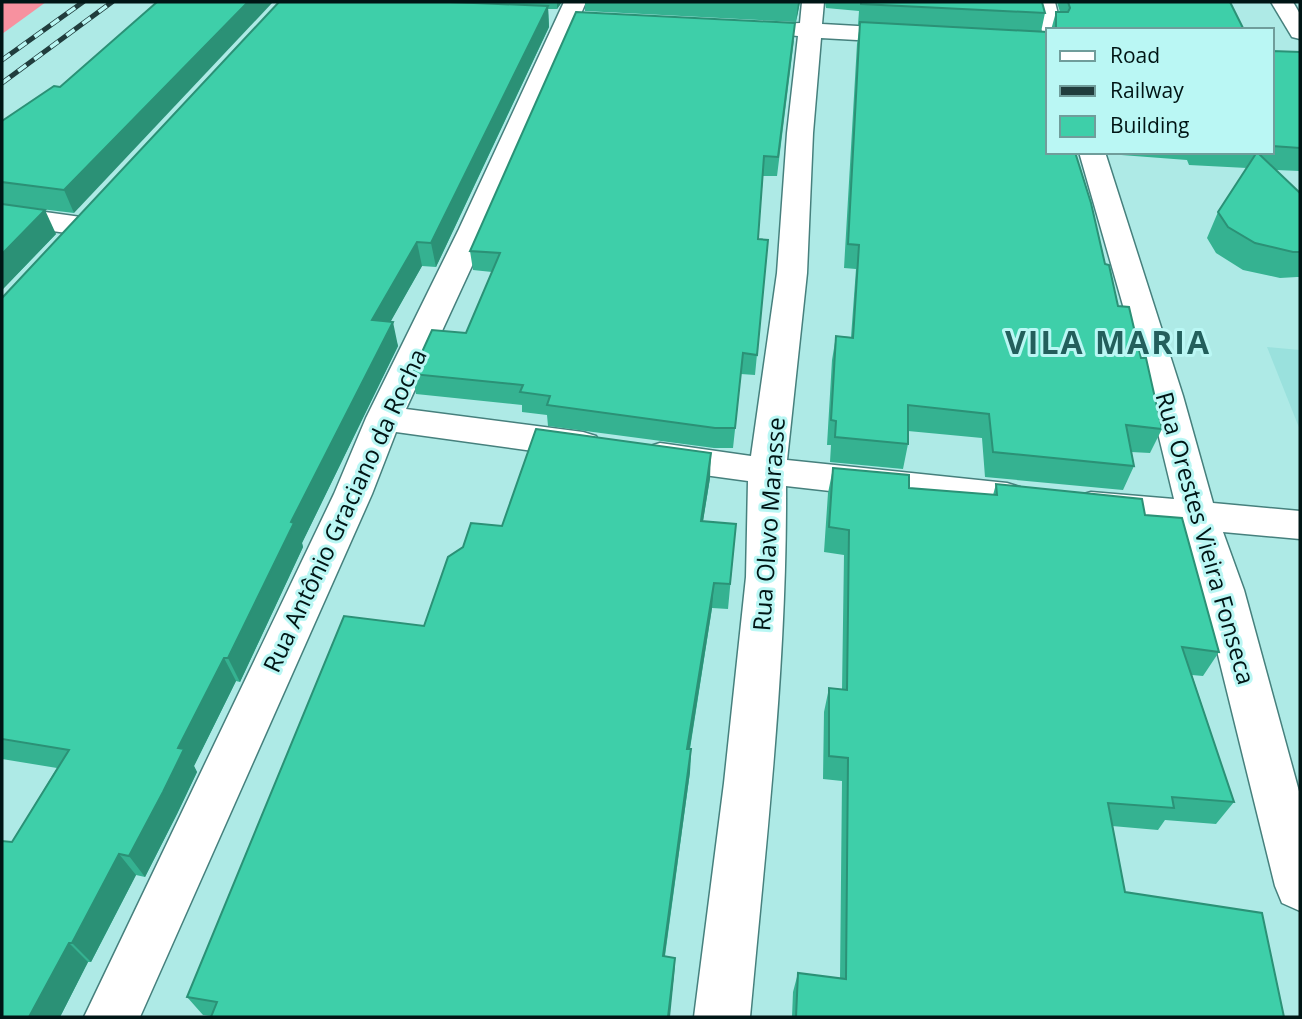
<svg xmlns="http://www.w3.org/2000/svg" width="1302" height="1019" font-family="'Open Sans',sans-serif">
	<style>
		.built { fill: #9ae1dd }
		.green { fill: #f7919f }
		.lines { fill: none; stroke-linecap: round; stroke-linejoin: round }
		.minor-casing { stroke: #46807d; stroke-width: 3 }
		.minor { fill: #fff; fill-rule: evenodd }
		.rail-casing { stroke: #213d3d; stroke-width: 5 }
		.rail { stroke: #baf7f4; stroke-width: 3.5; stroke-dasharray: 10; stroke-linecap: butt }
		.wall { fill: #35b291 }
		.shaded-wall { fill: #2b9176 }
		.building { fill: #3ecfa9; stroke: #2b9176; stroke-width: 2 }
		.labels { text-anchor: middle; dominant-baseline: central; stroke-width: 6; stroke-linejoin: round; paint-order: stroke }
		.street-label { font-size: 24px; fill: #001515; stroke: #baf7f4 }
		.district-label { font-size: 32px; font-weight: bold; letter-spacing: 2px; fill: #235f5c; stroke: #baf7f4 }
	</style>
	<rect width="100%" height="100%" fill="#aeeae6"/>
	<polygon class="built" points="1267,347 1300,350 1300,430"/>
	<polygon class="green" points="2,2 46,2 2,34"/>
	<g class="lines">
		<g class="minor-casing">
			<g id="minor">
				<polygon points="564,2 586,2 489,229 406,409 583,432 596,436 601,445 596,454 583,458 396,432 372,494 140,1017 84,1017 334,494 366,418 459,229"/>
				<path d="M 802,2 L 824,2 L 822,24 L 911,29 L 919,31 L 922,36 L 919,41 L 911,43 L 821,38 L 813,133 L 807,273 L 787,460 L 1007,483 L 1020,487 L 1026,497 L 1020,507 L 1007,511 L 786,486 C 787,664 766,841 750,1017 L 694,1017 L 724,783 L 746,577 L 748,481 L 660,469 L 647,465 L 642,456 L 647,447 L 660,443 L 751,456 L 777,273 L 787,133 L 798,36 L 778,34 L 775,29 L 778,24 L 800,23 Z"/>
				<polygon points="1033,2 1055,2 1062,30 1048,30 1048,36 1043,35"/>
				<polygon points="1271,2 1293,2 1300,14 1300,39 1292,37"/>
				<polygon points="1079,152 1105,152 1183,396 1213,503 1300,511 1300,539 1223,532 1244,590 1300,795 1300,911 1282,903 1275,886 1202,590 1182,529 1091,520 1077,516 1072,506 1077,496 1091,492 1174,499 1149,396"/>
				<polygon points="2,206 81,217 91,220 96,226 91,232 81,235 2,224"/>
			</g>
		</g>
		<use href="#minor" class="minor"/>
		<g class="rail-casing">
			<g id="rail">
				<polyline points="2,60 83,2"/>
				<polyline points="2,83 112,2"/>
			</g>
		</g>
		<use href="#rail" class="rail"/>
	</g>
	<g class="wall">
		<polygon points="279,2 562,2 557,9 548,9 549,27 436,267 422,266 390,322 398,346 302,543 303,547 240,682 236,681 194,766 197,772 177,814 145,877 136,875 91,962 88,962 60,1017 2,1017 12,842 57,768 2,759 2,298"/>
		<polygon points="585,2 800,2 796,22 585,11"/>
		<polygon points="825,2 1042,2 1045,13 1041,32 1048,152 1105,264 1118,306 1141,358 1162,429 1150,453 1131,452 1134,466 1123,490 985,477 982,438 908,431 908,444 903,469 830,462 831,445 827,445 832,360 836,336 851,337 856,269 844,268 857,44 860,25 858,25 859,11 826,8"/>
		<polygon points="1057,2 1230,2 1244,30 1051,30 1056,12 1060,12"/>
		<polygon points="794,40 777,176 763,176 758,239 768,240 755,375 741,374 733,448 714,448 548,426 547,415 522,412 522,405 416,394 412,374 466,333 492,272 473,270 470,251"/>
		<polygon points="1272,51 1300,52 1300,171 1276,170 1300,193 1300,277 1297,277 1280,278 1243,270 1216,253 1207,238 1218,212 1247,168 1189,165 1187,160 1108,154 1107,152 1272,152"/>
		<polygon points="60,87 74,213 8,205 56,234 2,290 2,121"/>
		<polygon points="833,468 909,488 993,495 996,484 1145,515 1219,652 1203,676 1192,675 1234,802 1216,824 1165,820 1158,830 1112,826 1125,892 1284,1017 792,1017 793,992 798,973 840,979 842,781 823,779 824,712 829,688 842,690 844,555 824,552 828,493"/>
		<polygon points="710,478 703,521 736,524 728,609 712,608 690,749 691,749 690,772 665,956 675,958 674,977 211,1016 203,1015 187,997 424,626 502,526"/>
	</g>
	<g class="shaded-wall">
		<polygon points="248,2 273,2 74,213 64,190"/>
		<polygon points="557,2 562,2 557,9"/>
		<polygon points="798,2 800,2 796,22"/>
		<polygon points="548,6 549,27 436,267 431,243"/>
		<polygon points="45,210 56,234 2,290 2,254"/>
		<polygon points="417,242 422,266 378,344 372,320"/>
		<polygon points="393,322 398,346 302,543 303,547 240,682 228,658 291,522"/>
		<polygon points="711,453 710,478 699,546 701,521"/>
		<polygon points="714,583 712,608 686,772 687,749"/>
		<polygon points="224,658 236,681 194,766 197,772 177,814 145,877 129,856 178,748"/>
		<polygon points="691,749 690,772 662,975 663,956"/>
		<polygon points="119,854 136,875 91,962 72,943"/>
		<polygon points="69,943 88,962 60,1017 29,1017"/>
		<polygon points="675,958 674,977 670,1017 668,1017"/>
	</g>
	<g class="building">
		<polygon points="157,2 248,2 64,190 2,182 2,121 54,86 60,87"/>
		<polygon points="279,2 450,2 548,6 431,243 417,242 372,320 393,322 291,522 294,523 228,658 224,658 178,748 184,749 163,792 129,856 119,854 72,943 69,943 29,1017 2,1017 2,841 12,842 69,750 2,739 2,298"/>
		<polygon points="861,2 1042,2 1045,13 861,4"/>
		<polygon points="1068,2 1230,2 1244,30 1056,30 1056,12 1068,12 1070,8"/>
		<polygon points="576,12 795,23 778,157 764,156 758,239 768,240 757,355 743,353 735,428 715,428 547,405 550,396 520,392 523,385 412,374 432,330 466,333 500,253 470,251"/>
		<polygon points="860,22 1048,32 1048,152 1075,152 1091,203 1105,264 1109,265 1118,306 1129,307 1141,358 1146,358 1162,429 1126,425 1134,466 993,452 989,414 908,405 908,444 835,437 836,421 831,420 836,336 853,338 859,245 848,244"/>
		<polygon points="1272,51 1300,52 1300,148 1272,146"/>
		<polygon points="1257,152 1300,193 1300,252 1293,252 1255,243 1228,227 1218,212"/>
		<polygon points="2,204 45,210 2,254"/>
		<polygon points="536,429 711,453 701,521 736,524 730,584 714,583 687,749 691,749 663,956 675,958 668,1017 211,1017 217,1002 187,997 344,616 424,626 448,557 463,547 471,523 502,526"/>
		<polygon points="833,468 909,475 909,488 997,495 996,484 1142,499 1145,515 1182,518 1219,652 1182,647 1234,802 1172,797 1174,808 1108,803 1125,892 1262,913 1284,1017 796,1017 798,973 846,979 848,758 829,756 829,688 847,690 849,530 829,527"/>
	</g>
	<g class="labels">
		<g class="street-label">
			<text transform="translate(344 510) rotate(-65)">Rua Antônio Graciano da Rocha</text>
			<text transform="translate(768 524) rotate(-86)">Rua Olavo Marasse</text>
			<text transform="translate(1206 538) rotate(74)">Rua Orestes Vieira Fonseca</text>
		</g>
		<g class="district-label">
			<text x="1108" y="341">VILA MARIA</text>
		</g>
	</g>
	<rect width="1302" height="1019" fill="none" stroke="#001515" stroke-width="7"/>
	<rect x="1046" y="28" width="228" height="126" fill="#baf7f4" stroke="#709d9b" stroke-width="2"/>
	<rect x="1060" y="51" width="35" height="10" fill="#ffffff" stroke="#709d9b" stroke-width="2"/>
	<text x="1110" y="63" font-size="21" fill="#001515">Road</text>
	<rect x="1060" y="86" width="35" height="10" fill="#213d3d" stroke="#709d9b" stroke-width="2"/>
	<text x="1110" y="98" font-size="21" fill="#001515">Railway</text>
	<rect x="1060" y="116" width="35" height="21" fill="#3ecfa9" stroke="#709d9b" stroke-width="2"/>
	<text x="1110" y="133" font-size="21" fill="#001515">Building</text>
</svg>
